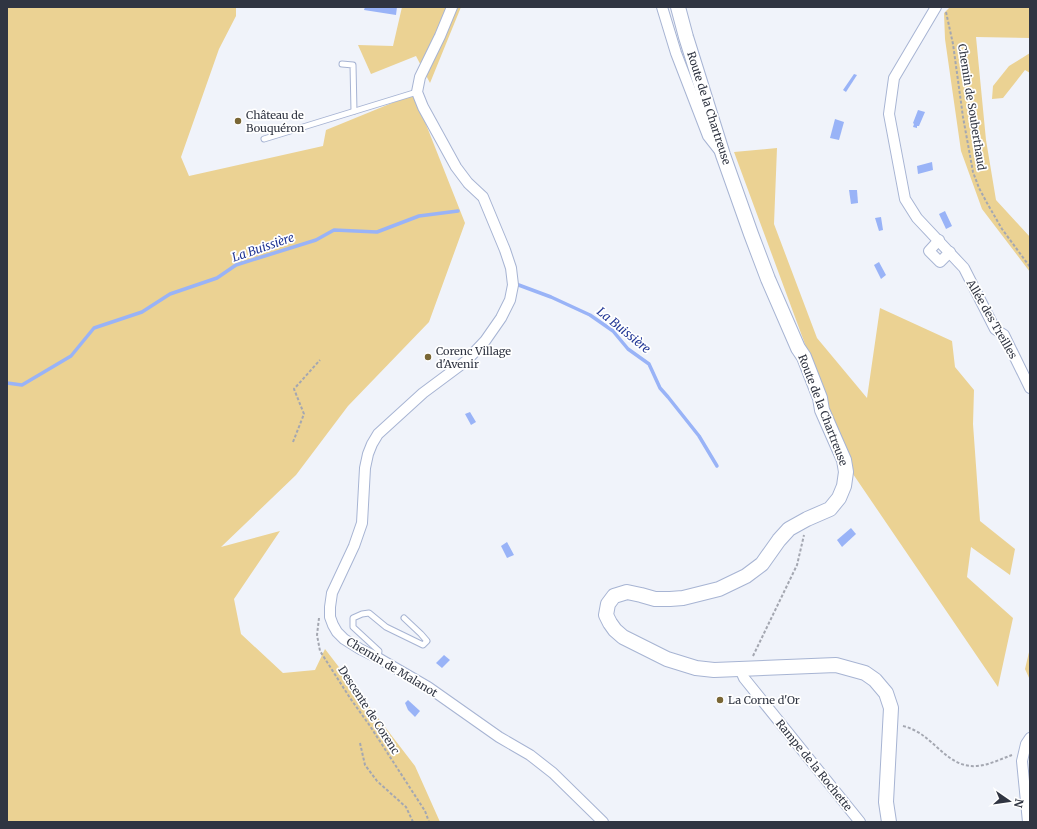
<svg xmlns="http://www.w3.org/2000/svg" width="1037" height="829" font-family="Merriweather,serif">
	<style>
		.green { fill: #ebd293 }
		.water { fill: #99b3f7 }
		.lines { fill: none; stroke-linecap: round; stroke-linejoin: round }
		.stream { stroke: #99b3f7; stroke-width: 3.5 }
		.lane-casing { stroke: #a7b4d3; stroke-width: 7 }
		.street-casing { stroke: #a7b4d3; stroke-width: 12 }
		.secondary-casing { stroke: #a7b4d3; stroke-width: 16 }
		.path { stroke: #a4a7b1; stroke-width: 2; stroke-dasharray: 3 2; stroke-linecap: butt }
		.lane { stroke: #fff; stroke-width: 5 }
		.street { stroke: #fff; stroke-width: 10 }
		.secondary { stroke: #fff; stroke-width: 14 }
		.poi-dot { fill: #796635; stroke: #fff; stroke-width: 1.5 }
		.labels { text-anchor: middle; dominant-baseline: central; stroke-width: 3.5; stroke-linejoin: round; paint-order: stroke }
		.street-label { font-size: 11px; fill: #303542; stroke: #fff }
		.poi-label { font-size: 11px; fill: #303542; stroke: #fff; text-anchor: start }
		.water-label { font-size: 12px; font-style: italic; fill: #213695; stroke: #fff }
	</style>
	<rect width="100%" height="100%" fill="#f0f3fa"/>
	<g class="green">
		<polygon points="7,7 236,7 236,16 219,49 181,157 189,176 323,146 326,130 414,94 465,223 429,322 348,406 296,475 221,547 280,531 234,599 241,634 283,673 315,670 325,649 415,766 440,822 7,822"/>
		<polygon points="402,7 461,7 430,83 416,56 371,74 358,45 393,46"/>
		<polygon points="950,7 1030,7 1030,38 976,37 986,140 996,200 1030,237 1030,272 982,209 961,151 945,39 944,13"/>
		<polygon points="1030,53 1030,73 1025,70 1003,98 992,99 993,86 1009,66"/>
		<polygon points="777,148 774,224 817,338 867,398 880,308 952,341 955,367 974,390 973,424 980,521 1015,549 1010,575 971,547 967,577 1013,618 998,687 853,474 734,152"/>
		<polygon points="1030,648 1030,680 1025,669"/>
	</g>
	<g class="water">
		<polygon points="365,7 397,7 396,15 364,10"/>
		<polygon points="854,74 857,75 846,92 843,90"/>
		<polygon points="918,110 925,112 919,126 917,126 917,128 913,127 914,124 913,123"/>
		<polygon points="835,119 844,122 839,140 830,138"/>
		<polygon points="932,162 933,170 918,174 917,166"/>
		<polygon points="849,190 857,190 858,203 851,204"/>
		<polygon points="945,211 952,226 946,229 939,214"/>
		<polygon points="881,217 883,230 879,231 875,218"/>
		<polygon points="879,262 886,275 881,279 874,265"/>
		<polygon points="470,412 476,422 471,425 465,414"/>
		<polygon points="851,528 856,534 842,547 837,540"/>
		<polygon points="507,542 514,555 507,558 501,546"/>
		<polygon points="444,655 450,660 442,668 436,663"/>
		<polygon points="408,700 420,711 415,717 408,710 405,703"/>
	</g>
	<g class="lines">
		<g class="stream">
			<polyline points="516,284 551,297 590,315 613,331 628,349 649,364 660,388 668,397 699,436 717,466"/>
			<polyline points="7,383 22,385 71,356 94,328 142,312 170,294 217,278 236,265 316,240 334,230 377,232 419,216 458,211"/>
		</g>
		<g class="lane-casing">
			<g id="lane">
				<polyline points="342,64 353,65 354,111"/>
				<polyline points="264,139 417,92"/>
				<polyline points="378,658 379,651 353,627 353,618 362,614 369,613 386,627 423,645 427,641 421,634 404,618"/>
			</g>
		</g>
		<g class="street-casing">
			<g id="street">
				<polyline points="452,7 440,36 420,77 417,92 423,107 456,167 468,183 483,197 505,250 511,268 513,285 510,300 501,318 485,341 466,361 423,393 378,434 372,444 368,454 365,468 362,523 354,546 332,593 330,607 330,617 333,625 337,632 344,639 360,649 378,658 428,687 499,737 530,755 553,773 603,822"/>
				<polyline points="662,7 676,53 708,136 719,150"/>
				<polyline points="936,7 894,78 889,114 905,199 917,218 964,268 995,329 1004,335 1030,388"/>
				<polyline points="939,240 929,251 940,262 950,252"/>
				<polyline points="740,669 744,678 860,822"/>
				<polyline points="1028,822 1022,761 1026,744 1030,738"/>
			</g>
		</g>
		<g class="secondary-casing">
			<polyline id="secondary" points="678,7 686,37 723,155 751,234 768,279 798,348 804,357 820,398 822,410 844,460 846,472 844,486 839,498 830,509 807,519 789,529 779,540 762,564 746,576 719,589 683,598 670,599 655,599 641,595 627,592 614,596 608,604 606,615 610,623 615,630 623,637 667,659 696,668 714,670 836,665 865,673 875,680 886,693 891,708 886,802 889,822"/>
		</g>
		<g class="path">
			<polyline points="946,12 953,44 963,117 973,172 979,188 987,203 1002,229 1030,267"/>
			<polyline points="293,442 304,414 294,389 320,360"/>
			<polyline points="319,618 317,635 320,651 350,698 370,726 425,811 429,822"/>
			<polyline points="753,656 797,565 804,535"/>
			<path d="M 903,726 C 911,728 919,732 925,737 C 941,749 954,768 977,766 C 989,765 1001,759 1012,755"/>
			<polyline points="360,743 365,765 377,781 406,807 413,822"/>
		</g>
		<use href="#lane" class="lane"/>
		<use href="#street" class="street"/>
		<use href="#secondary" class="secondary"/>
	</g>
	<g class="poi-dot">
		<circle cx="238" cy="121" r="4"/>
		<circle cx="428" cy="357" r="4"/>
		<circle cx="720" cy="700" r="4"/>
	</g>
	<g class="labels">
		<g class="street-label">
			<text transform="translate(972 107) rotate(81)">Chemin de Souberthaud</text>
			<text transform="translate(709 108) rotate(72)">Route de la Chartreuse</text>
			<text transform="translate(992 319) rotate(60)">Allée des Treilles</text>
			<text transform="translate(823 410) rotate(69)">Route de la Chartreuse</text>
			<text transform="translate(392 667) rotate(31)">Chemin de Malanot</text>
			<text transform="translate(369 710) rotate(57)">Descente de Corenc</text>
			<text transform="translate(814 765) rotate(51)">Rampe de la Rochette</text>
		</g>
		<g class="poi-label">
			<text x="246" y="115">Château de<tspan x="246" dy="13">Bouquéron</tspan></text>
			<text x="436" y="351">Corenc Village<tspan x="436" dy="13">d'Avenir</tspan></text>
			<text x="728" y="700">La Corne d'Or</text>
		</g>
		<g class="water-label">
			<text transform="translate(263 247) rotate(-19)">La Buissière</text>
			<text transform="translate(624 330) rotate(39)">La Buissière</text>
		</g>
	</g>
	<rect width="1037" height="829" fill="none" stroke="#303542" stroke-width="16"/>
	<g transform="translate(1009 801) rotate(103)" stroke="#ffffff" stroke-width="3" paint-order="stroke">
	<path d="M0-3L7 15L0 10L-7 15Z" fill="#303542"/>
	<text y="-6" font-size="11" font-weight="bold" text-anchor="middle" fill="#303542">N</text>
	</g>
</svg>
